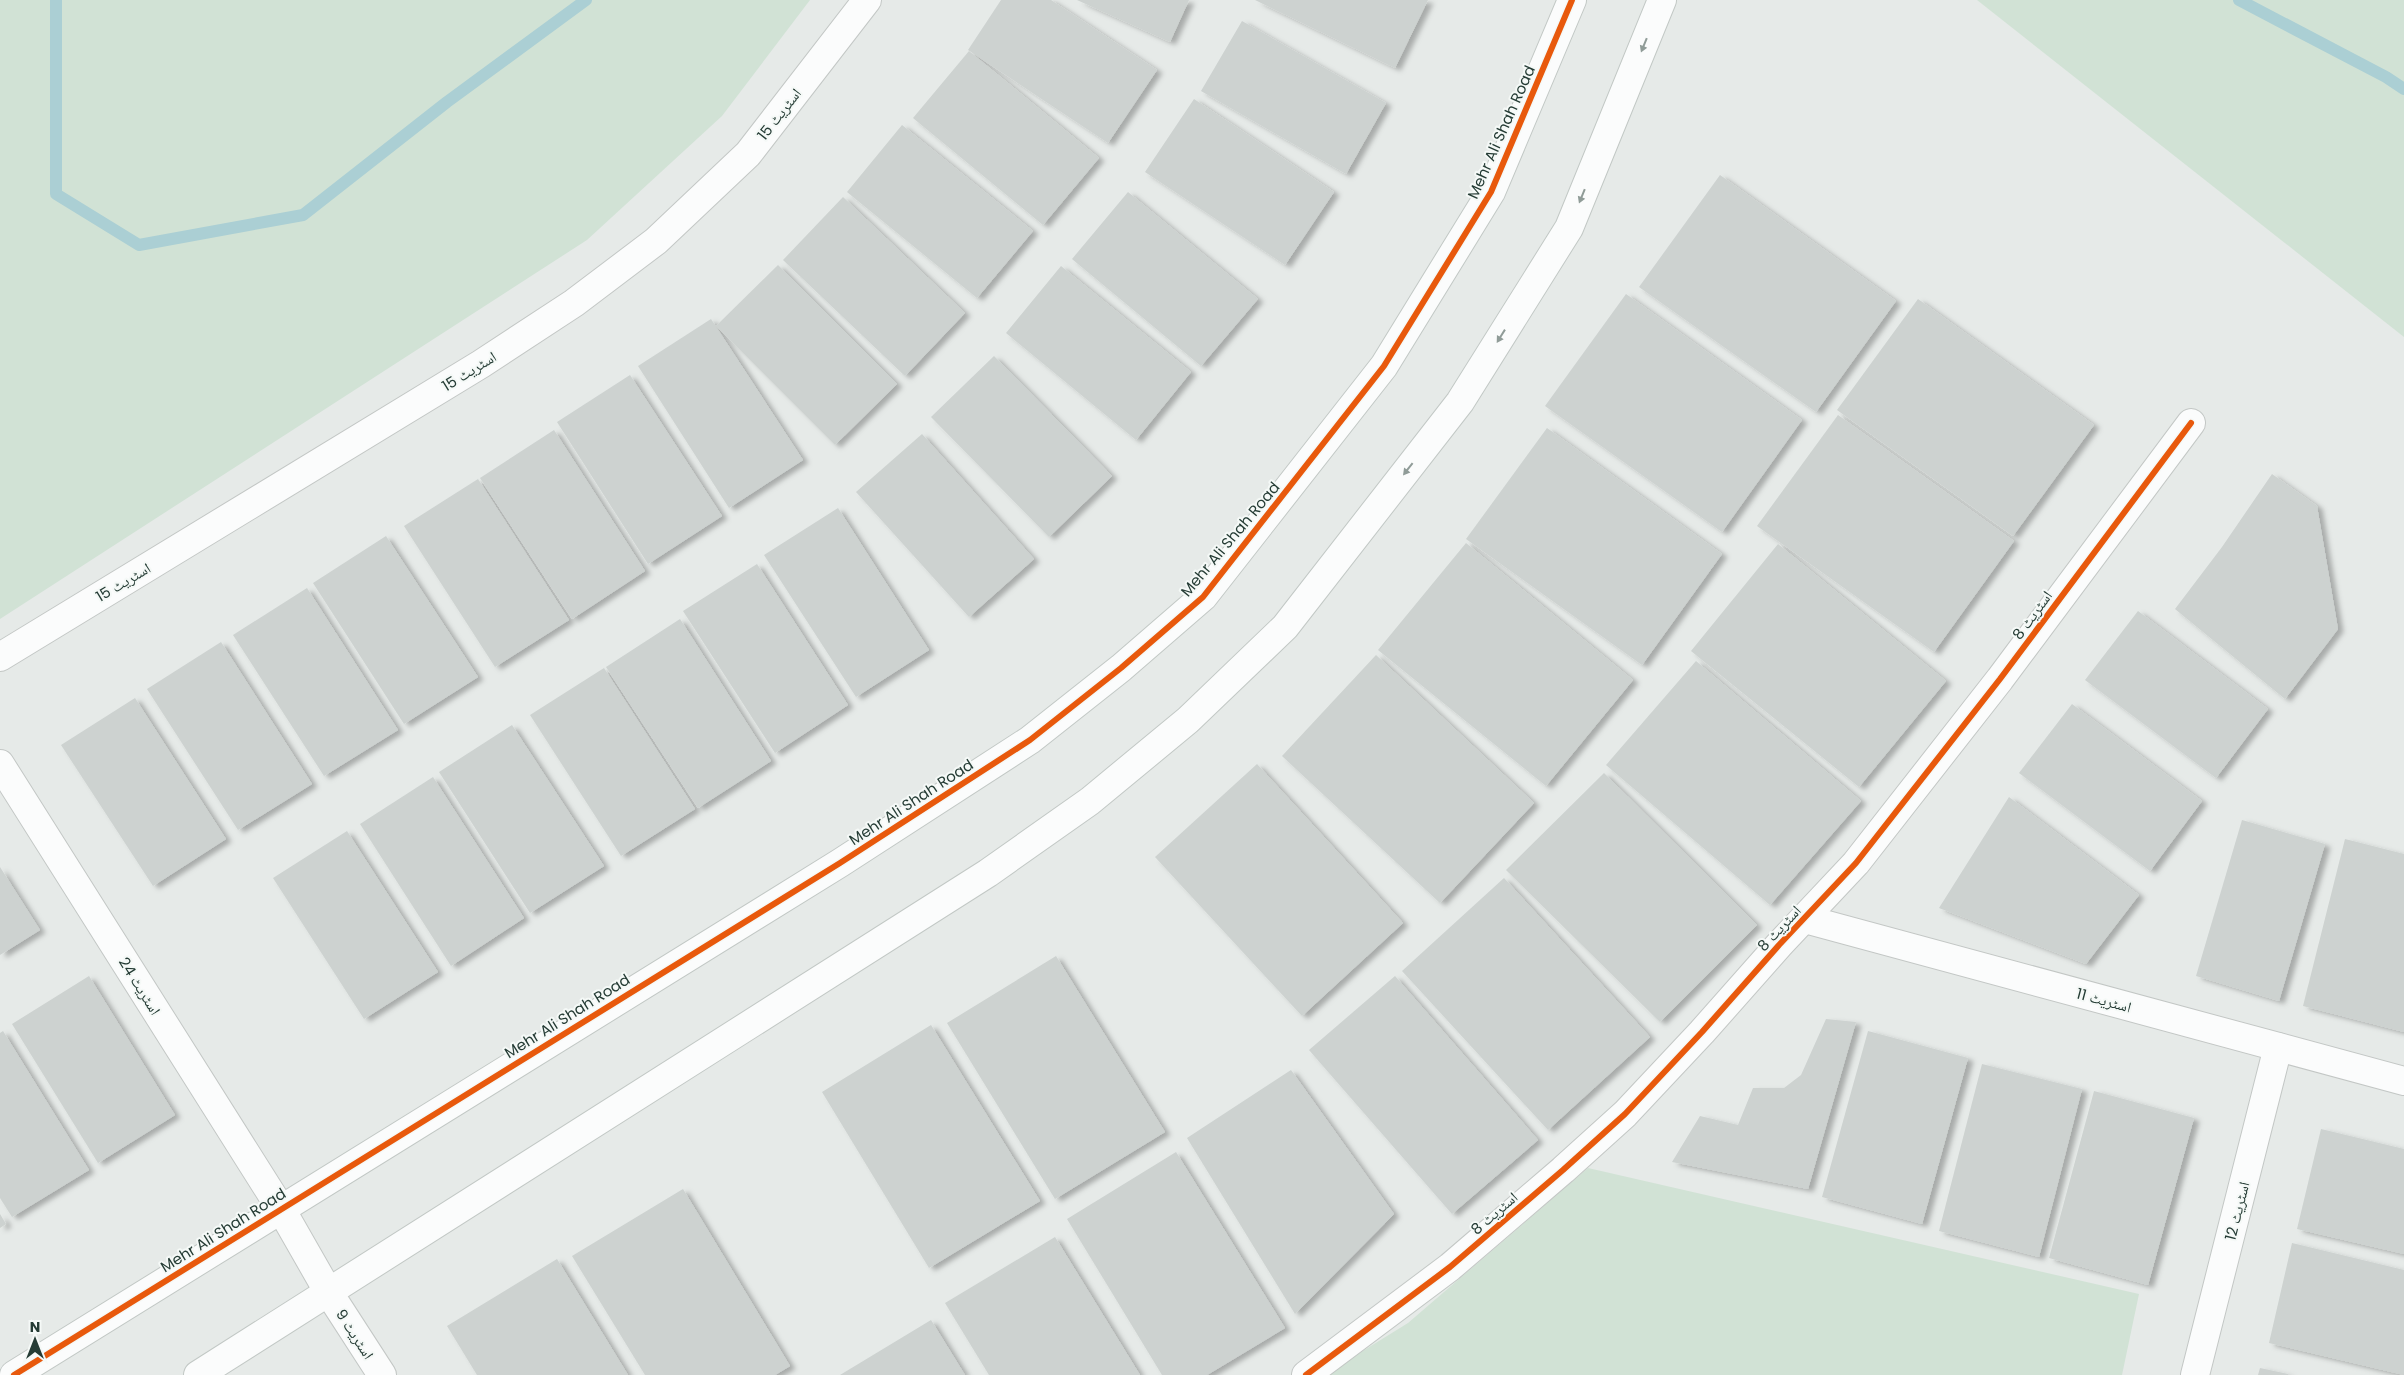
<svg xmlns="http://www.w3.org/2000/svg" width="2404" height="1375" font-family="Poppins,'Noto Naskh Arabic',sans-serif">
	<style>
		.green { fill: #d1e2d5 }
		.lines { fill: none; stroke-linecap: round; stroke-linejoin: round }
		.stream { stroke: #abcfd4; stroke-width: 12 }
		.building { fill: #cdd2d0; filter: url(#shadow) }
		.street-casing { stroke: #c3c7c5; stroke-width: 30 }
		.secondary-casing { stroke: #c2c8c5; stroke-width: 30 }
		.street { stroke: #fbfcfc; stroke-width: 28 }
		.secondary { stroke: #fbfcfc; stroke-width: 28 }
		.cycleway-casing { stroke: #f5f9f7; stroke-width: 9 }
		.cycleway { stroke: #e8590c; stroke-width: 6 }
		.oneway { fill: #909c98 }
		.labels { text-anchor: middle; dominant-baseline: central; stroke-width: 4; stroke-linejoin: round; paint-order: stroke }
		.street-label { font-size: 15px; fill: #253c35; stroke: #f5f9f7 }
	</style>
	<defs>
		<filter id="shadow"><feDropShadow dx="5.5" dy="3" stdDeviation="2.5" flood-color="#0004"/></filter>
	</defs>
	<rect width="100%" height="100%" fill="#e6eae8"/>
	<g class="green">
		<polygon points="0,0 810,0 722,116 587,240 0,619"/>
		<polygon points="1977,0 2404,0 2404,337"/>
		<polygon points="1588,1168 2139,1294 2122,1375 1324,1375 1408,1323"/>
	</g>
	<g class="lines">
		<g class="stream">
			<polyline points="56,0 56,194 139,245 303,215 447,102 586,0"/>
			<polyline points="2239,0 2386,77 2404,89"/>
		</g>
	</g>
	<g class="building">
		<polygon points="1001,0 1051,0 1157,70 1108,143 968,50"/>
		<polygon points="1077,0 1189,0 1170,42"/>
		<polygon points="1255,0 1428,0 1395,68"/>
		<polygon points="1242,21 1386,103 1346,174 1201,91"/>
		<polygon points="969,51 1099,158 1043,225 913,118"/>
		<polygon points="1194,99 1334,192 1285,265 1145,172"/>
		<polygon points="902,125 1033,231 977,298 847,192"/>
		<polygon points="1720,175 1896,301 1816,412 1639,287"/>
		<polygon points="1128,192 1258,299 1201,366 1072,259"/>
		<polygon points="843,197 965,313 905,376 783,260"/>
		<polygon points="778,265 897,384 835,445 716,326"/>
		<polygon points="1061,266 1191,372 1136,440 1006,333"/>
		<polygon points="1626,294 1802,420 1722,532 1545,406"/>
		<polygon points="1918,299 2094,425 2013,536 1837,410"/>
		<polygon points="711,319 803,460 729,508 638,366"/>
		<polygon points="994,356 1112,476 1049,537 931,417"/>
		<polygon points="630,375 722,516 648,564 557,422"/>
		<polygon points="1838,415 2014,541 1934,652 1757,526"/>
		<polygon points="1547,428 1722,554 1642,665 1466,539"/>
		<polygon points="554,430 645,571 572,619 480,478"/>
		<polygon points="922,434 1034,559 969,617 856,492"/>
		<polygon points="2272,474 2317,506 2338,629 2285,699 2175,609 2222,547"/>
		<polygon points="478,479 569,620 495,667 404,526"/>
		<polygon points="838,508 929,650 856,697 764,555"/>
		<polygon points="386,536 478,677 404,724 313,583"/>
		<polygon points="1466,543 1633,680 1546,786 1378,650"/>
		<polygon points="1778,544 1946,681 1859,787 1691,651"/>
		<polygon points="757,564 848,705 775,753 683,611"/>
		<polygon points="307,588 398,730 324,776 233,635"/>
		<polygon points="2138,611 2268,709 2216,778 2085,680"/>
		<polygon points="680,619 771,761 698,808 606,667"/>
		<polygon points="221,642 312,784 238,830 147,689"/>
		<polygon points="1376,655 1534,803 1440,903 1282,756"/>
		<polygon points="1696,661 1861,801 1770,905 1606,765"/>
		<polygon points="604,668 695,809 621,856 530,715"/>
		<polygon points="135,698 226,839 153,886 61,745"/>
		<polygon points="2072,704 2202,801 2150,871 2019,773"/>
		<polygon points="512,725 604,866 530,913 439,772"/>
		<polygon points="1257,764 1403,923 1302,1016 1155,857"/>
		<polygon points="1604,773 1757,925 1660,1022 1506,870"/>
		<polygon points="433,777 524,918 451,966 360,824"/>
		<polygon points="2009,797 2139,895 2086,964 1939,908"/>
		<polygon points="2242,820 2325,844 2279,1001 2196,976"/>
		<polygon points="347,831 438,972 364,1019 273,878"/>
		<polygon points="2345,839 2404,854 2404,1032 2303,1006"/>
		<polygon points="0,867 40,930 0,955"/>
		<polygon points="1504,878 1650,1037 1548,1130 1402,971"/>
		<polygon points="1056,956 1165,1132 1055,1199 947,1023"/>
		<polygon points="89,976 175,1115 98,1163 12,1024"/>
		<polygon points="1395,976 1538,1140 1452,1214 1309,1050"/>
		<polygon points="1826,1019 1856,1022 1808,1189 1672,1162 1700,1116 1738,1125 1753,1088 1784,1088 1801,1075"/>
		<polygon points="931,1025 1040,1201 929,1268 822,1092"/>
		<polygon points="3,1031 89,1170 12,1217 0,1198 0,1033"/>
		<polygon points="1868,1031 1968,1058 1922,1224 1822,1197"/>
		<polygon points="1982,1064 2082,1089 2039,1257 1939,1231"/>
		<polygon points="1291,1070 1394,1214 1295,1314 1187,1138"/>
		<polygon points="2094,1091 2194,1118 2148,1285 2049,1258"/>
		<polygon points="2321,1129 2404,1149 2404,1254 2297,1229"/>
		<polygon points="1176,1152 1285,1328 1207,1375 1162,1375 1067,1219"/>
		<polygon points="683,1189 790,1366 775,1375 645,1375 572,1256"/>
		<polygon points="0,1214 6,1224 0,1228"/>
		<polygon points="1055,1237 1140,1375 989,1375 945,1303"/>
		<polygon points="2292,1243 2404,1270 2404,1375 2269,1343"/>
		<polygon points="557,1259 628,1375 477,1375 447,1326"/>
		<polygon points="931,1320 965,1375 840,1375"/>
		<polygon points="2260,1368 2288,1374 2288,1375 2258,1375"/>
	</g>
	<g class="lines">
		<g class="street-casing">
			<g id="street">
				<polyline points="0,657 481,364 574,303 656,241 748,154 867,0"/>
				<polyline points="0,764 281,1209 329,1293 382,1375"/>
				<polyline points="1805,919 2404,1081"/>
				<polyline points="1306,1375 1450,1267 1563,1170 1625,1114 1702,1032 1779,945 1856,863 2000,679 2191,423"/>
				<polyline points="2195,1375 2278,1047"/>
			</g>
		</g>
		<g class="secondary-casing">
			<g id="secondary">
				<polyline points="14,1375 840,863 1030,740 1121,668 1203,597 1384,366 1491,192 1572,0"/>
				<polyline points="198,1375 988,873 1090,801 1188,720 1285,627 1460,402 1569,228 1662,0"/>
			</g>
		</g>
		<use href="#street" class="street"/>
		<use href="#secondary" class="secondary"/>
		<g class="cycleway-casing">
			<g id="cycleway">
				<polyline points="14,1375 840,863 1030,740 1121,668 1203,597 1384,366 1491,192 1572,0"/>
				<polyline points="1306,1375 1450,1267 1563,1170 1625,1114 1702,1032 1779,945 1856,863 2000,679 2191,423"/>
			</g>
		</g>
		<use href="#cycleway" class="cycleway"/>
	</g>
	<defs><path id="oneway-solid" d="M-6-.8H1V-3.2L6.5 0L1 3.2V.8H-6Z" transform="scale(1.25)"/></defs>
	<g class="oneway">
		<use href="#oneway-solid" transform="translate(1644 45) rotate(112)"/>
		<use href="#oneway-solid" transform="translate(1582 196) rotate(112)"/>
		<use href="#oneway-solid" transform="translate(1501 336) rotate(122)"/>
		<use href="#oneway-solid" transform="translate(1408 469) rotate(128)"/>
	</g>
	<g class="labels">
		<g class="street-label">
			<text transform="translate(779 114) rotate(-52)">اسٹریٹ 15</text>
			<text transform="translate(1501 132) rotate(-66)">Mehr Ali Shah Road</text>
			<text transform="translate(469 371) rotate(-32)">اسٹریٹ 15</text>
			<text transform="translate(1230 539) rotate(-50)">Mehr Ali Shah Road</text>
			<text transform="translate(123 582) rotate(-31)">اسٹریٹ 15</text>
			<text transform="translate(2032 615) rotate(-54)">اسٹریٹ 8</text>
			<text transform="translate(911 802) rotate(-33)">Mehr Ali Shah Road</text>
			<text transform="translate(1779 928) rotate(-47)">اسٹریٹ 8</text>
			<text transform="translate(140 986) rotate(58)">اسٹریٹ 24</text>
			<text transform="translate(2104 1000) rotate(15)">اسٹریٹ 11</text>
			<text transform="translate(567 1016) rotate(-32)">Mehr Ali Shah Road</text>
			<text transform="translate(2237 1211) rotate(-76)">اسٹریٹ 12</text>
			<text transform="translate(1494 1213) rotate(-41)">اسٹریٹ 8</text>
			<text transform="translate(223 1230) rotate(-32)">Mehr Ali Shah Road</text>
			<text transform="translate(355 1334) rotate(57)">اسٹریٹ 9</text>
		</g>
	</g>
	<g transform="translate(35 1340)" stroke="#f5f9f7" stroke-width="4" paint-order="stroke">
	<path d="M0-4L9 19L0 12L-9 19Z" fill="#253c35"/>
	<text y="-8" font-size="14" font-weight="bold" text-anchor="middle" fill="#253c35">N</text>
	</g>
</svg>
